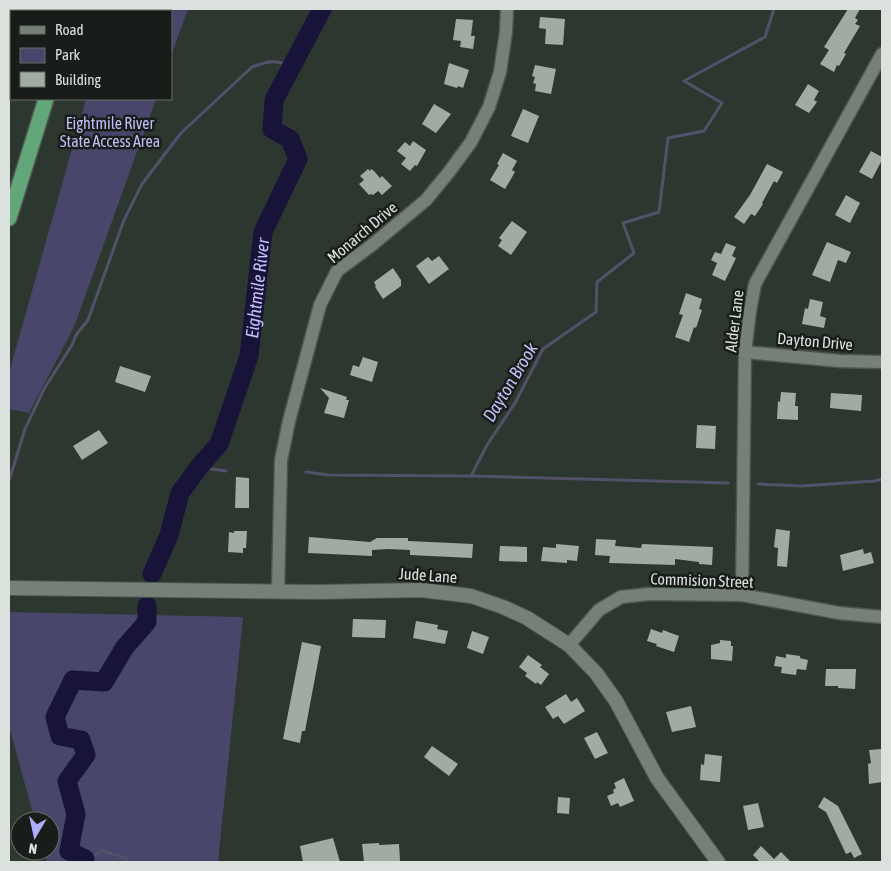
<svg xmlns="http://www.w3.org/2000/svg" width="891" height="871" font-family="'Asap Condensed',sans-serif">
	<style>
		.green { fill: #48466a }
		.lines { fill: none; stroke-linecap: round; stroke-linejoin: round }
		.stream { stroke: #52516a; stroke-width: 3 }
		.river { stroke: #181338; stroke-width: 19 }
		.building { fill: #a0aca3 }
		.minor-casing { stroke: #4c554e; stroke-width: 15 }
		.tertiary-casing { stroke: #4c554e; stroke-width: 16 }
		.motorway-casing { stroke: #4c554e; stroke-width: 18 }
		.minor { stroke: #758178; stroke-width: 12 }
		.tertiary { stroke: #758178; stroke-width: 14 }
		.motorway { stroke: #63a67a; stroke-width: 15 }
		.labels { text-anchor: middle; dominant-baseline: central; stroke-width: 5; stroke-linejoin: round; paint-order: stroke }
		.park-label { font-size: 16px; fill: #bfbff8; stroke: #181d19 }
		.street-label { font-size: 16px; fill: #dbe2dd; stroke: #181d19 }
		.water-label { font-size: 18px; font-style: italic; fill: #c3c2fc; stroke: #181d19 }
	</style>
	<rect width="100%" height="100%" fill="#2c372f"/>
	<g class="green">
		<polygon points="111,9 188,9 171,56 171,11 111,11"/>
		<polygon points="86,99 156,99 74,327 29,413 9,409 9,373"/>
		<polygon points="9,612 243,617 218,862 47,862 43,851 50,851 50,821 35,821 9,726"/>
	</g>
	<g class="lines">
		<g class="stream">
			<polyline points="199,467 226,471"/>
			<polyline points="306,472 328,475 471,476 487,445 515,403 543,349 596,312 597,282 634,253 623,223 659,212 668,138 704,131 722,103 684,81 765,37 774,9"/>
			<polyline points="471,476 728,483"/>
			<path d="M 9,481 L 25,429 L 44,389 L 72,345 L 76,335 L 88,320 L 124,220 L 142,184 L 181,133 L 252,67 C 268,61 276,59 292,67"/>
			<polyline points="758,484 801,486 875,481 882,479"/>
			<polyline points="86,862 85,859 103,851 123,857 130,862"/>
		</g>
		<g class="river">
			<path id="s1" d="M 152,574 L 169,535 L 180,493 L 199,467 L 219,444 L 249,356 L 263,232 L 298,159 L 290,139 L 272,129 L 274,100 L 322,9"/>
			<polyline points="85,859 69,851 76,814 67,781 86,755 81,740 60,736 55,717 73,680 104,682 125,647 147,622 147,606"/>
		</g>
	</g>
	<g class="building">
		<polygon points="848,9 860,9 855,18 858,20 855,24 860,26 844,53 846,54 839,66 837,65 834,72 820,64 829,50 824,47"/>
		<polygon points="540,17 565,19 563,45 545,44 546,29 539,28"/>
		<polygon points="456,19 473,20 471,36 475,36 473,49 460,47 461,41 453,40"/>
		<polygon points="449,63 469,70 463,88 458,86 457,88 444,84"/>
		<polygon points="535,65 556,69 551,94 535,91 536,84 533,83 535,77 532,76"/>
		<polygon points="808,84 819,91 814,100 817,102 809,113 795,105"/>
		<polygon points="434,104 451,114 436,133 422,124"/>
		<polygon points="523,109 539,116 528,143 511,136"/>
		<polygon points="413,141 426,150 417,166 415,165 410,171 401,164 406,158 397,151 405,142 410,146"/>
		<polygon points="871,151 882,157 882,160 872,179 859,172"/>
		<polygon points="503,153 517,161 512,170 515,172 505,189 490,180 499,165 497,164"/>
		<polygon points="767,164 783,172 777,183 774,181 762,203 763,204 755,216 751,214 744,224 734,217 750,195"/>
		<polygon points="368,169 370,171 371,169 374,171 380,178 382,176 392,186 382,195 378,191 373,195 371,194 369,195 359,184 364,180 360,176"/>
		<polygon points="846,195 860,203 850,223 835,215"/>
		<polygon points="512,221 527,232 511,255 498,246 502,240 499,238"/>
		<polygon points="827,242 851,252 846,263 838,260 830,282 812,275"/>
		<polygon points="726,243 736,247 732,256 736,258 725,281 712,275 717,263 711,260 715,252 721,254"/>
		<polygon points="439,256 449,269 429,284 416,266 428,257 432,261"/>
		<polygon points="393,268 401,280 401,286 383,299 375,287 376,286 374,282"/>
		<polygon points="686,293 702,299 699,309 702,310 696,328 694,327 689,342 675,337 683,315 679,314"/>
		<polygon points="810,299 823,302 820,316 826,318 824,328 802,324 805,308 808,309"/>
		<polygon points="363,357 378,362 372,382 350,375 353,365 359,367"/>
		<polygon points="120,366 151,376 145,392 115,382"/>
		<polygon points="320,388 347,397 346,400 349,400 344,418 324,413 329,398"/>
		<polygon points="781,392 796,393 795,406 798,406 798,420 777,419 778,401 780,402"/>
		<polygon points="831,393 862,395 861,411 830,408"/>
		<polygon points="697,425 716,426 715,449 696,448"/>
		<polygon points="99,430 108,443 82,460 73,446"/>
		<polygon points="236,477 249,478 249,508 235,508"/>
		<polygon points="776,529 790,531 787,567 777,566 778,548 774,547"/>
		<polygon points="234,531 247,531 246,548 243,548 243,553 228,552 229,532 234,533"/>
		<polygon points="309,537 370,542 377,538 408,538 408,541 473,544 472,558 410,555 410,550 388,549 372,550 372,556 308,553"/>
		<polygon points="596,539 616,540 615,546 641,548 642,544 713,547 712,565 699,564 699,562 675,559 675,565 609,563 610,556 595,555"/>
		<polygon points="556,544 579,546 577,561 567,560 567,563 541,561 543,547 556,548"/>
		<polygon points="500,546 527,547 527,562 499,561"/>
		<polygon points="863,549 864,554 871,552 874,563 843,571 840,555"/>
		<polygon points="353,619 386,620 385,638 352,637"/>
		<polygon points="416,621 438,625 437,629 448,631 445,644 413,638"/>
		<polygon points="651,629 662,633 663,630 679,636 674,652 656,646 657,644 647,641"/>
		<polygon points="472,631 489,637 483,654 467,648"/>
		<polygon points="720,640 731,641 731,646 733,646 732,661 711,659 711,645 720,643"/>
		<polygon points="302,642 321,646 305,731 302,731 300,743 283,739"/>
		<polygon points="786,654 800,656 800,658 808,660 806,670 797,669 796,675 781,673 782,667 774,666 776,656 786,658"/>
		<polygon points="528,655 542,665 540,667 549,674 541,685 537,682 536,684 525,676 527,673 519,667"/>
		<polygon points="826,669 856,669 855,689 838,688 838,686 825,686"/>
		<polygon points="566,694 571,702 577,698 585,711 564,724 558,716 553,719 545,707"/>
		<polygon points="691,706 696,727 672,732 666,712"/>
		<polygon points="597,732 608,753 595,759 584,738"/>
		<polygon points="432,746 458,764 449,776 424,757"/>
		<polygon points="882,749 882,782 869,784 868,764 871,763 869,750"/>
		<polygon points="705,754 722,756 720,782 700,780 701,764 704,765"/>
		<polygon points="624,778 634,801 620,807 618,803 611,806 607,796 614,793 613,790 616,788 614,783"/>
		<polygon points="558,797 570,798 569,814 557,813"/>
		<polygon points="824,797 838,806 862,854 854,858 851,852 846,854 826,812 818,807"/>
		<polygon points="758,803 764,827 748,830 743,806"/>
		<polygon points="333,838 340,862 303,862 300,846"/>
		<polygon points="379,843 379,845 399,844 400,861 364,862 362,844"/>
		<polygon points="761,846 774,859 781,852 791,862 760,862 753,855"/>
	</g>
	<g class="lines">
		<g class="minor-casing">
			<g id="minor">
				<polyline points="745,352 840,361 882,362"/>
				<polyline points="278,591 281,460 289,421 320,305 337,271 372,245 426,200 449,172 471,142 489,107 500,72 506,32 507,9"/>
				<polyline points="742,595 745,352 750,311 755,284 882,54"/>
				<polyline points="569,645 599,610 621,597 649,594 742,595 839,613 882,617"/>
			</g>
		</g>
		<g class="tertiary-casing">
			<polyline id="tertiary" points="9,588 319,592 421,590 471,596 503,607 527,618 569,645 596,673 616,701 657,778 718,862"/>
		</g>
		<g class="motorway-casing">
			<g id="motorway">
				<polyline points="73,11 73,9"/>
				<polyline points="9,24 11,16"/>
				<polyline points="9,218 46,99"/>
			</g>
		</g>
		<use href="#minor" class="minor"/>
		<use href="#tertiary" class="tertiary"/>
		<use href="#motorway" class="motorway"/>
	</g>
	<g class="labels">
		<g class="park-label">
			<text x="110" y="123">Eightmile River<tspan x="110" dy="18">State Access Area</tspan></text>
		</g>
		<g class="street-label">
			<text transform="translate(362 232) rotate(-40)">Monarch Drive</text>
			<text transform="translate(734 321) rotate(-83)">Alder Lane</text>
			<text transform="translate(815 341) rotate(5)">Dayton Drive</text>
			<text transform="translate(428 575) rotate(4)">Jude Lane</text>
			<text transform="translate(702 580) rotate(2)">Commision Street</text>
		</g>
		<g class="water-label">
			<text stroke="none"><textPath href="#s1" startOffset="310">Eightmile River</textPath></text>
			<text transform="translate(510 382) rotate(-59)">Dayton Brook</text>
		</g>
	</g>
	<rect width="891" height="871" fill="none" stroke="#dbe2dd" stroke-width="20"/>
	<rect x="10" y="10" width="162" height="90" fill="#181d19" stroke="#666c67"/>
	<rect x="20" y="26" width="25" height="8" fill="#758178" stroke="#666c67"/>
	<text x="55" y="35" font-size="15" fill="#dbe2dd">Road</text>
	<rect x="20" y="48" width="25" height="15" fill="#48466a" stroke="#666c67"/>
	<text x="55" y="60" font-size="15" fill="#dbe2dd">Park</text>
	<rect x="20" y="72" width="25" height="15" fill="#a0aca3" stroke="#666c67"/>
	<text x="55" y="85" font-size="15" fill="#dbe2dd">Building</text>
	<g transform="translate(35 836) rotate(189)"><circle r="24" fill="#181d19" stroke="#666c67"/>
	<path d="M0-4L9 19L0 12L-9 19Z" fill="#b0aefa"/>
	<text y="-8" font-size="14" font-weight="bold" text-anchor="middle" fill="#dbe2dd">N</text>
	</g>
</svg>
